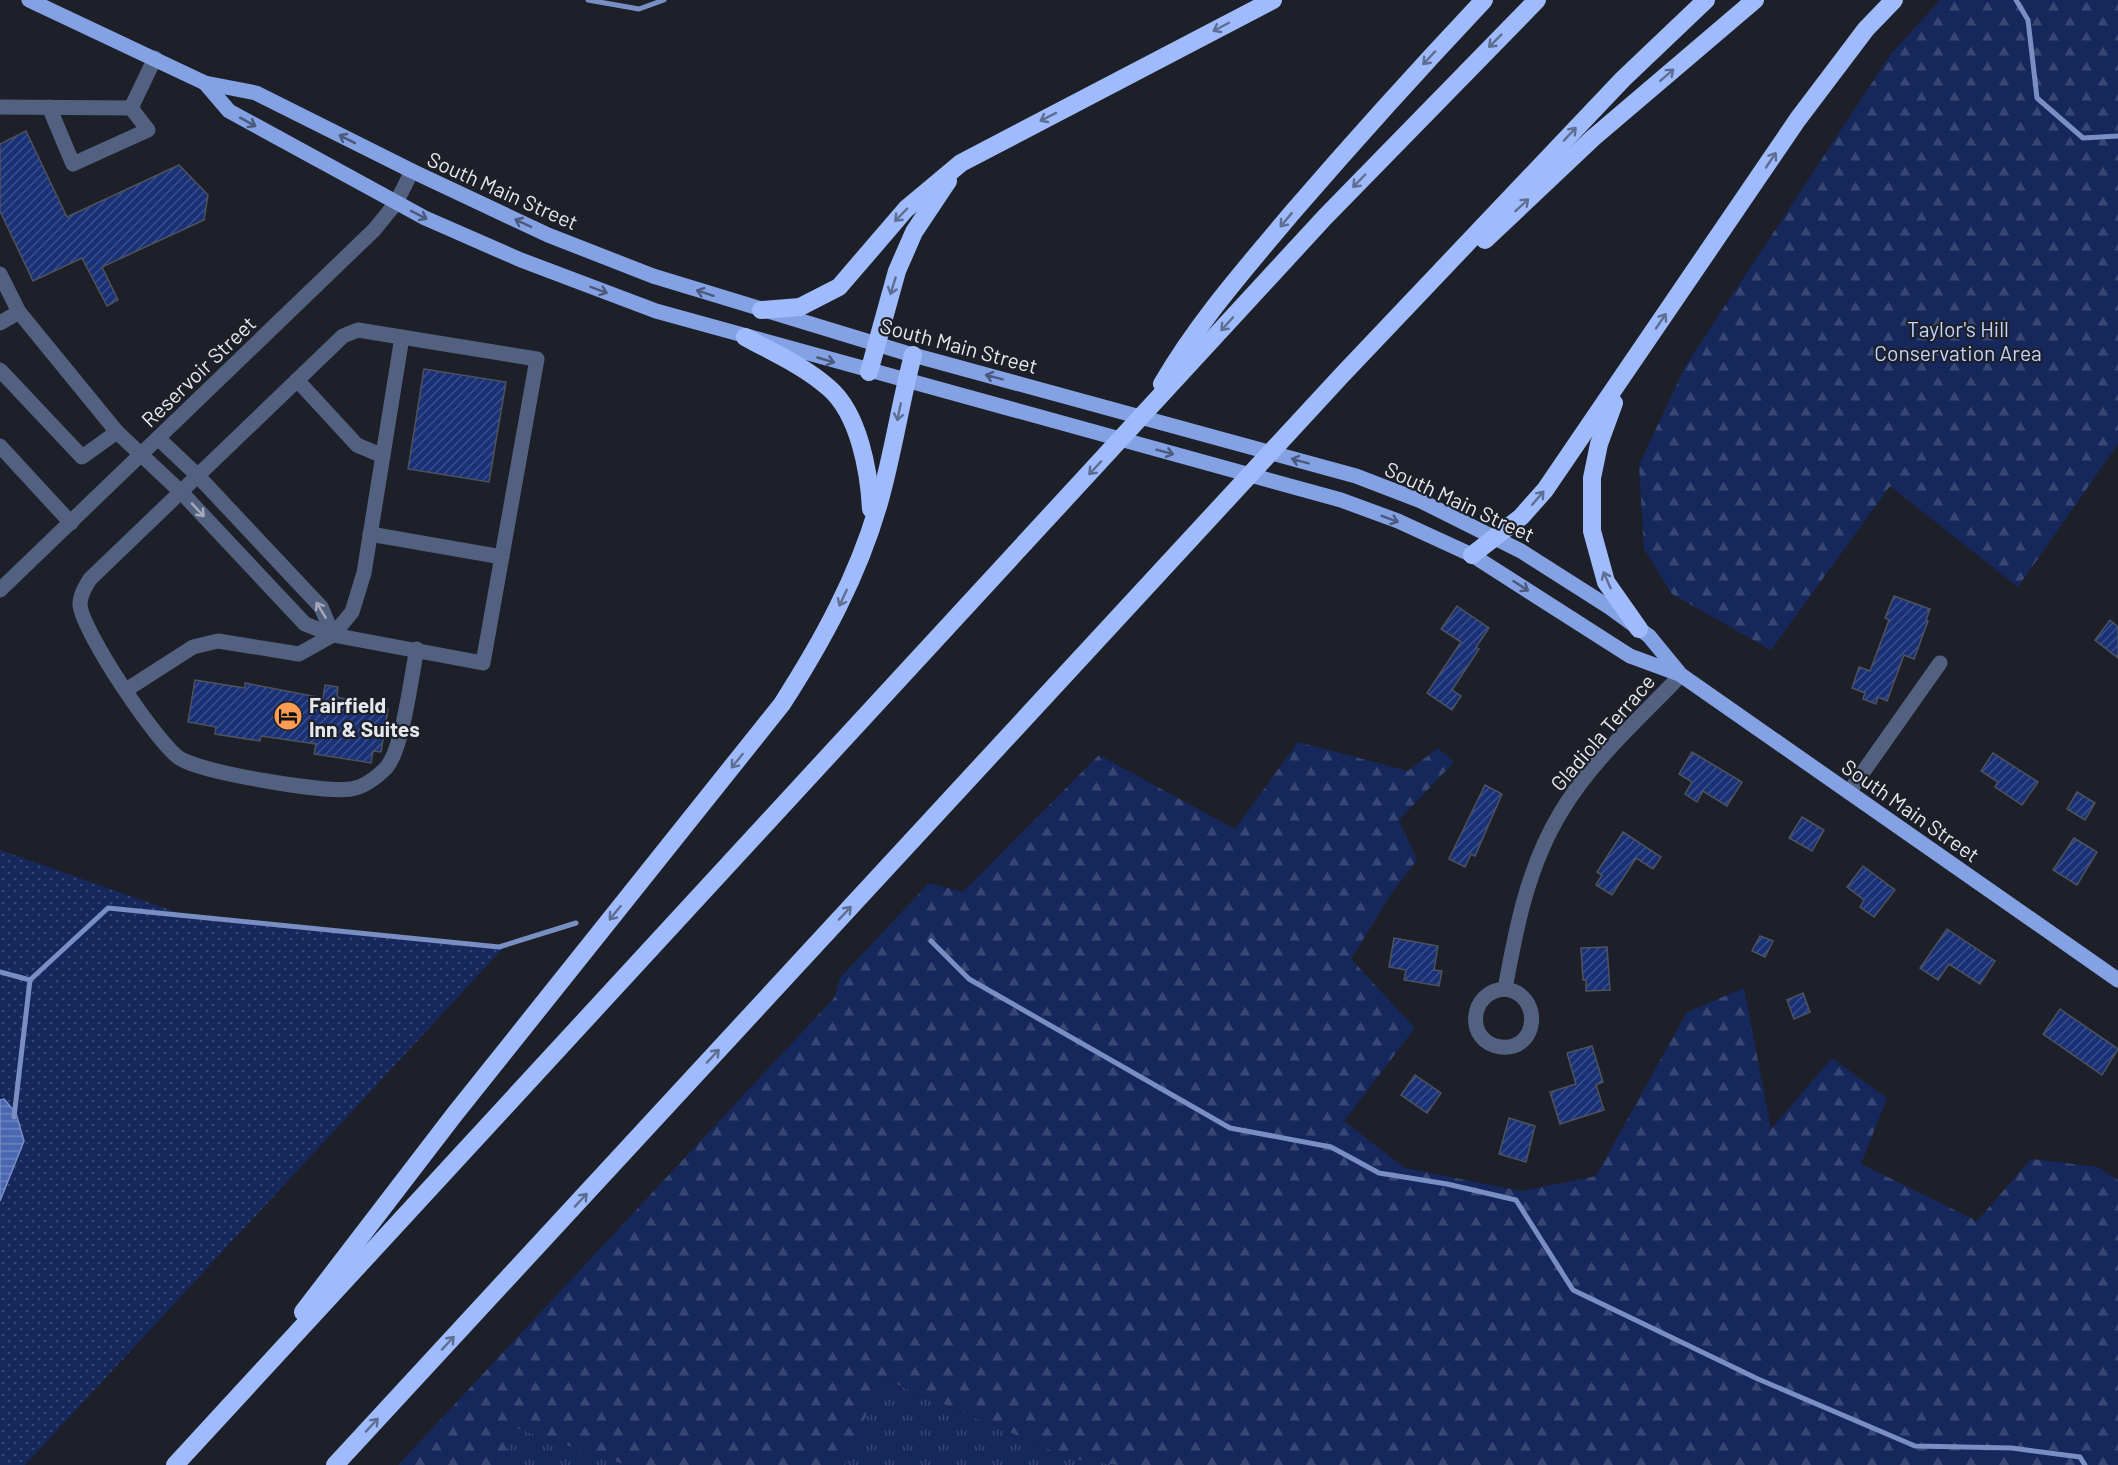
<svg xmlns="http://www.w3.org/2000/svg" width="2118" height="1465" font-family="Barlow,sans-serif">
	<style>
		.grass { fill: url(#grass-tufts) }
		.forest { fill: url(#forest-firs) }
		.park { fill: url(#park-dots) }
		.water { fill: url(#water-rules); stroke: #798ec3; stroke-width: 1.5 }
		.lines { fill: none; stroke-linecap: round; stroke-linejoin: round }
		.stream { stroke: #798ec3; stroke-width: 5 }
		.building { fill: url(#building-hatch); stroke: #4e525b; stroke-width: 1.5 }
		.minor { stroke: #536181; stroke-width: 15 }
		.major { stroke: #84a1e4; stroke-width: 15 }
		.highway { stroke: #9fbbfc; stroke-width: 18 }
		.oneway { stroke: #5e6e92 }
		.oneway2 { stroke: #4b5a7d }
		.oneway3 { stroke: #a4abbd }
		.labels { text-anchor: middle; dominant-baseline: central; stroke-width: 4.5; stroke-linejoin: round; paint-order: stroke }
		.street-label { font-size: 21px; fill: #e6e8ee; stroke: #1d2028 }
		.park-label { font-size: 21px; fill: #c2d4fe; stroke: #1d2028 }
		.poi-label { font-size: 21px; font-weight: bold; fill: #e6e8ee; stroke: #1d2028; text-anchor: start }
	</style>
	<defs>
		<pattern id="grass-tufts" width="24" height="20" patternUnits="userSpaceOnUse" patternTransform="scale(1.5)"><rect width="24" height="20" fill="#16275b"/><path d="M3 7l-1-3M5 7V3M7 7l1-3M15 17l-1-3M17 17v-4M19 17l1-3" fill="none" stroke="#384673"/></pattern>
		<pattern id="forest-firs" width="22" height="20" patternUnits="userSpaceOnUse" patternTransform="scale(1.5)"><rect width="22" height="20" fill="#16275b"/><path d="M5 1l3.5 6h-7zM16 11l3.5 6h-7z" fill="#384673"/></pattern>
		<pattern id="park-dots" width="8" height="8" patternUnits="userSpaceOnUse" patternTransform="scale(1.5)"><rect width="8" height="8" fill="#16275b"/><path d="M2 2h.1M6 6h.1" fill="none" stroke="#384673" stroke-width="1.8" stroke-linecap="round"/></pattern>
		<pattern id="water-rules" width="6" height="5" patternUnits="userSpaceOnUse" patternTransform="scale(1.5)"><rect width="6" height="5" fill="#4a67b1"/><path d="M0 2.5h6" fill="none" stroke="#6d84c0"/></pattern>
		<pattern id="building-hatch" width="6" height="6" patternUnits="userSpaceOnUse" patternTransform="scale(1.5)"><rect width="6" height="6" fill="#1a3176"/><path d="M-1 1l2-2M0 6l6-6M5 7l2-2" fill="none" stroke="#3b4f8a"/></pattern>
	</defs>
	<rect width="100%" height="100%" fill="#1d2028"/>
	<g class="grass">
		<polygon points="881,1378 1073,1459 1118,1465 845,1465"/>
		<polygon points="516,1428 626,1465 501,1465"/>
	</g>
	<g class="forest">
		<polygon points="1940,0 2118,0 2118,444 2018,587 1890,486 1771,650 1672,594 1644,549 1639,465 1686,365 1891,54"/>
		<polygon points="1298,742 1408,771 1438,748 1454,762 1399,820 1417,860 1393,891 1351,959 1415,1028 1344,1121 1405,1168 1521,1191 1596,1176 1687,1012 1744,988 1771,1129 1832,1058 1887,1098 1861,1164 1977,1221 2031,1159 2098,1167 2118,1180 2118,1465 1118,1465 1073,1459 882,1378 845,1465 626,1465 516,1428 501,1465 398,1465 835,997 840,978 929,883 963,892 1099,755 1235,829"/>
	</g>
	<polygon class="park" points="0,850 193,918 506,945 25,1465 0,1465"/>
	<polygon class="water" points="4,1099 16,1113 24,1141 0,1201 0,1100"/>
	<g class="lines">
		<g class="stream">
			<polyline points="588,0 639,9 664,0"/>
			<polyline points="2016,0 2028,20 2037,98 2083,138 2118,136"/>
			<polyline points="931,941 969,979 1230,1128 1331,1147 1379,1173 1447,1184 1516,1200 1573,1290 1758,1379 1915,1446 2012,1448 2080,1457 2085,1465"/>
			<polyline points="0,972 30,980"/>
			<polyline points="14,1117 30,980 108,908 499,947 576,923"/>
		</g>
	</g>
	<g class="building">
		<polygon points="26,131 67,217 179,165 208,195 204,220 102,267 118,300 107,306 82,258 33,281 0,211 0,144"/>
		<polygon points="424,369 506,382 489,482 408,469"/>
		<polygon points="1894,596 1930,609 1926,620 1928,621 1914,659 1904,655 1887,701 1878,697 1876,704 1863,699 1865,693 1852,688 1859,667 1870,671 1889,620 1885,618"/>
		<polygon points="1457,606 1489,628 1476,647 1479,649 1452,690 1461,696 1452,710 1427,693 1461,642 1441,629"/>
		<polygon points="2110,620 2118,627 2118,658 2095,640"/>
		<polygon points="195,680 245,688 245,683 323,698 325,685 338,687 337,697 388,709 381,752 373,751 371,763 314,754 316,744 261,736 260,741 215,734 216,727 188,722"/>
		<polygon points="1692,752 1742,782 1727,806 1703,791 1697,802 1685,794 1692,782 1679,774"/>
		<polygon points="1993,753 2038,782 2022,805 1995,787 1998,782 1981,771"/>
		<polygon points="1485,785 1502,794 1475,856 1471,854 1465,867 1449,859"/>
		<polygon points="2077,792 2095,803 2085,820 2067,809"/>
		<polygon points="1802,817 1824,830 1812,851 1789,838"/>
		<polygon points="1623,832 1661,857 1653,869 1636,858 1612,895 1596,885 1602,875 1597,872"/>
		<polygon points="2074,838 2097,852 2077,885 2053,870"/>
		<polygon points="1863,866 1895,890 1874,917 1860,907 1864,900 1847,887"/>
		<polygon points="1947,929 1995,961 1980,984 1949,964 1938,980 1920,968"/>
		<polygon points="1760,936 1773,941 1765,957 1752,951"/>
		<polygon points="1394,938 1438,946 1434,970 1442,971 1439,986 1404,980 1406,970 1389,967"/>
		<polygon points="1607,947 1610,990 1586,991 1586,980 1583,980 1581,948"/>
		<polygon points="1803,993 1810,1012 1794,1019 1787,1000"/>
		<polygon points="2060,1009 2118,1049 2102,1075 2043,1034"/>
		<polygon points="1592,1046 1603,1082 1596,1085 1604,1110 1560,1124 1550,1092 1576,1084 1567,1053"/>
		<polygon points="1415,1075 1441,1093 1427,1113 1401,1095"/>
		<polygon points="1509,1118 1535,1126 1526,1162 1499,1154"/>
	</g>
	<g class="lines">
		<g class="minor">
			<polyline points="0,107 131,108 155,58"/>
			<polyline points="49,107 73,164 148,130 131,108"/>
			<polyline points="0,274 19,312 117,432"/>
			<polyline points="0,323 19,312"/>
			<polyline points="0,370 82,457 117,432 182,493 305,624 333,635 321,607 197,475 159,439"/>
			<polyline points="297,380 357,445 383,456"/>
			<polyline points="0,446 71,523"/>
			<polyline points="370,534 502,557"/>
			<polyline points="0,590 374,230 396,203 412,171"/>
			<path d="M 333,635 L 483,663 L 537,359 L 358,330 L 343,336 L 90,579 C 85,587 80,595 80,604 C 80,628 159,747 181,759 C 205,773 324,793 351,789 C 364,787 377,777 386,768 C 403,749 411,676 417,649"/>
			<polyline points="126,690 193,647 218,641 299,654 333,635 352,612 364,573 402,337"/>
			<polyline points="1849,792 1940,663"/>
			<path d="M 1505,989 C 1543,994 1539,1051 1501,1047 C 1465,1043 1468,991 1505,989 C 1516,928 1528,866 1561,812 C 1592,760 1640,718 1681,675"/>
		</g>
		<g class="major">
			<polyline points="29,0 205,83 256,93 412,171 548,235 653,276 906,353 1356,476 1421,501 1521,551 1609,607 1649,636 1681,675 2118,980"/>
			<polyline points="205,83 229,111 425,218 521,260 656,311 1341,500 1398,521 1472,555 1630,656 1679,674"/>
		</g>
		<g class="highway">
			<polyline points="1485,240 1593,138 1755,0"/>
			<polyline points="761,310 800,307 839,287 906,209 961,163 1273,0"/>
			<path d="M 745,337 C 774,353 804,366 829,388 C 859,414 869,471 871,509"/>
			<polyline points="869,372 897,271 914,232 948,181"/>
			<path d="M 1162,384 C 1198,322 1245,269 1291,214 C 1354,141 1418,70 1484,0"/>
			<polyline points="1614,403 1599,444 1592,478 1592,531 1606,582 1639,629"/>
			<polyline points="1472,555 1521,517 1545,490 1798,119 1866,29 1894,0"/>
			<path d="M 303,1312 L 454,1115 L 782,704 C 823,640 858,576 879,503 C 893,454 900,404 913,355"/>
			<polyline points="175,1465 1325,217 1537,0"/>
			<polyline points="335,1465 1342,375 1623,79 1706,0"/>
		</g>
	</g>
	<defs><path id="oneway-shaft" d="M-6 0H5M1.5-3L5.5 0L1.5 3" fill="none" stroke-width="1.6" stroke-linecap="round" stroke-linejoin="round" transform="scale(1.5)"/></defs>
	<g class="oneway">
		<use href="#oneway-shaft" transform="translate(1221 27) rotate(152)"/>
		<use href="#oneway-shaft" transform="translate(1495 41) rotate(135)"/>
		<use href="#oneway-shaft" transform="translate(1429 58) rotate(133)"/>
		<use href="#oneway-shaft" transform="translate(1667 75) rotate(-41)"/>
		<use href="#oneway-shaft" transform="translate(1048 117) rotate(153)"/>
		<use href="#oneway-shaft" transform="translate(1570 134) rotate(-47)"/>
		<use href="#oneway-shaft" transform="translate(1771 160) rotate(-56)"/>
		<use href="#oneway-shaft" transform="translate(1359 181) rotate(134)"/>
		<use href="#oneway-shaft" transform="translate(1522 205) rotate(-43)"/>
		<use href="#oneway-shaft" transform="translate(901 215) rotate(134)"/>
		<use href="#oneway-shaft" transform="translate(1286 220) rotate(130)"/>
		<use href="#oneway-shaft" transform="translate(893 286) rotate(107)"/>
		<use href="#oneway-shaft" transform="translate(1661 321) rotate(-56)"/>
		<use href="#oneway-shaft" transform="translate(1227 324) rotate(132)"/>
		<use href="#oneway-shaft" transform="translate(899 412) rotate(102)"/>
		<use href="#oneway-shaft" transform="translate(1095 468) rotate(133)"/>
		<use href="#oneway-shaft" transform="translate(1538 498) rotate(-49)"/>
		<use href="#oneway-shaft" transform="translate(1607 580) rotate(-114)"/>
		<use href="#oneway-shaft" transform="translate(843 598) rotate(115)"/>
		<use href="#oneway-shaft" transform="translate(737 761) rotate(129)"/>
		<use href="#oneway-shaft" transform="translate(615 913) rotate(129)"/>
		<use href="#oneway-shaft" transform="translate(845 913) rotate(-47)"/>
		<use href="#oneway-shaft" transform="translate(713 1056) rotate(-47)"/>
		<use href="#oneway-shaft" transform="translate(581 1200) rotate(-47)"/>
		<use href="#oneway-shaft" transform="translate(448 1343) rotate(-47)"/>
		<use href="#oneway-shaft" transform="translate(372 1425) rotate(-47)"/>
	</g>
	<g class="oneway2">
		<use href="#oneway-shaft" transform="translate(248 122) rotate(29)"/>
		<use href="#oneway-shaft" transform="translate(347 139) rotate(-153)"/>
		<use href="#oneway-shaft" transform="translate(419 215) rotate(27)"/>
		<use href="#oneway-shaft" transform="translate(523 223) rotate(-155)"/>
		<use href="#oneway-shaft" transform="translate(599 290) rotate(21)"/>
		<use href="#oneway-shaft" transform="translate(705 293) rotate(-162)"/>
		<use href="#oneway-shaft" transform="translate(826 360) rotate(16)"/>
		<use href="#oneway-shaft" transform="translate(994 377) rotate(-165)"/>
		<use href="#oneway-shaft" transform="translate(1165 452) rotate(15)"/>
		<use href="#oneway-shaft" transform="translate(1300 461) rotate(-165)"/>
		<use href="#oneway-shaft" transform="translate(1390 519) rotate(21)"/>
		<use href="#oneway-shaft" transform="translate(1521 586) rotate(33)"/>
	</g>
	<g class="oneway3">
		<use href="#oneway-shaft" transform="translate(198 510) rotate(47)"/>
		<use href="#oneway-shaft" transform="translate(321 610) rotate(-121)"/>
	</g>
	<defs>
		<g id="hotel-disc" transform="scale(1.5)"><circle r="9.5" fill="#fc9d53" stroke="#1d2028"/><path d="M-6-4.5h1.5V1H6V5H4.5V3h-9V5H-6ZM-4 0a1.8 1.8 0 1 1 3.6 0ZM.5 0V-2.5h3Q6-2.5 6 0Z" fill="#111"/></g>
	</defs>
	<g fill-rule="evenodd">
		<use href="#hotel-disc" x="288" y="716"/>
	</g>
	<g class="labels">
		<g class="street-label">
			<text transform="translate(503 190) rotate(24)">South Main Street</text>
			<text transform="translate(959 345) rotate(15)">South Main Street</text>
			<text transform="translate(198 371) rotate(-44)">Reservoir Street</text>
			<text transform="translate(1460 501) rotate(25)">South Main Street</text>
			<text transform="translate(1602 732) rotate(-49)">Gladiola Terrace</text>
			<text transform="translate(1911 810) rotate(35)">South Main Street</text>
		</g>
		<g class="park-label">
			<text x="1958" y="328">Taylor's Hill<tspan x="1958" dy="24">Conservation Area</tspan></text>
		</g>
		<g class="poi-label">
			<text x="309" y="704">Fairfield<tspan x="309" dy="24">Inn &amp; Suites</tspan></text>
		</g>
	</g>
</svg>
